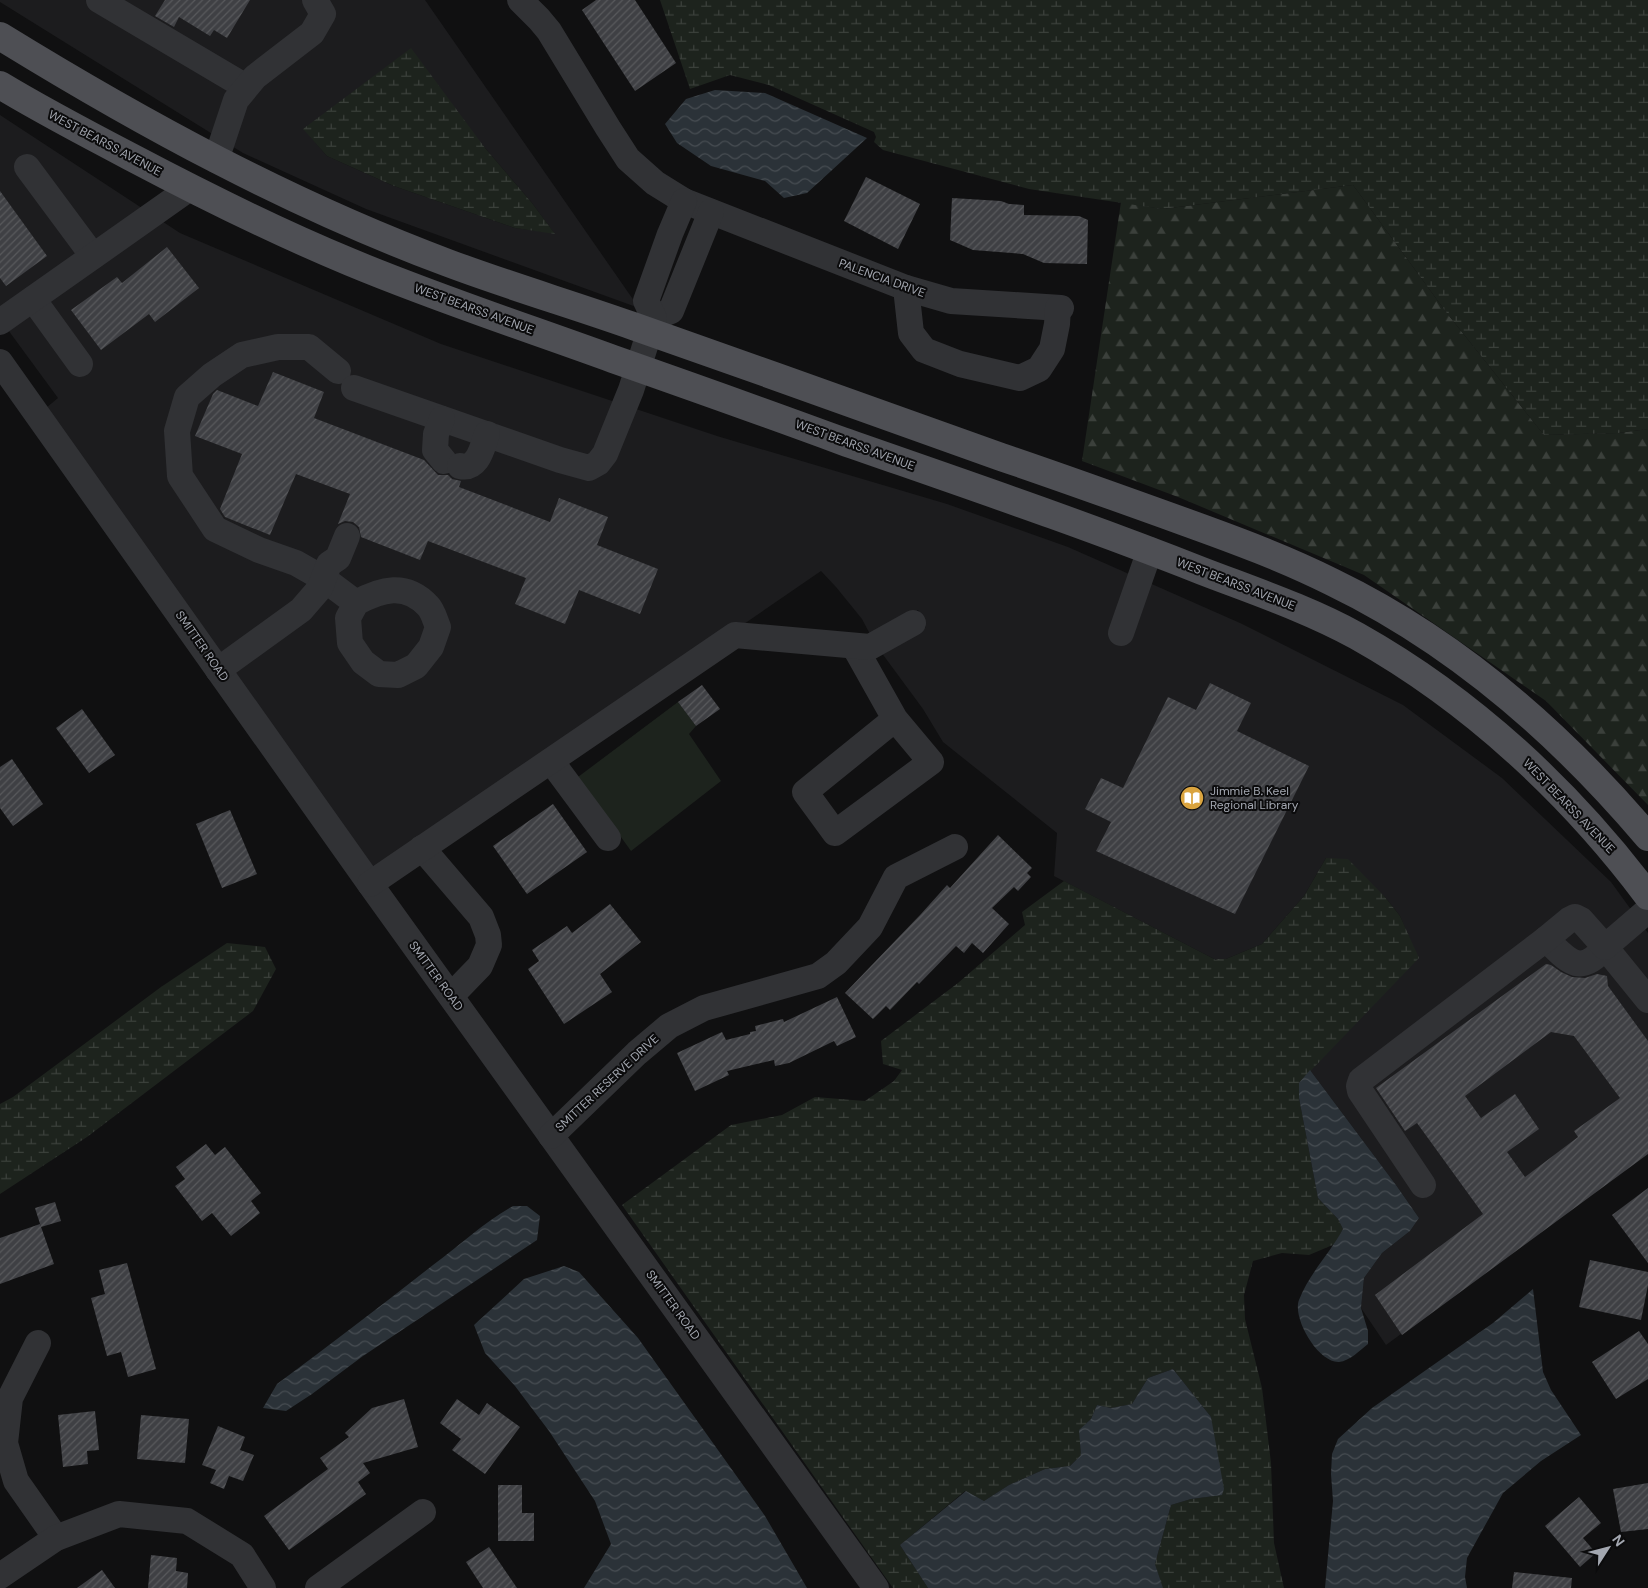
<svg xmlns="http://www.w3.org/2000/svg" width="1648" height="1588" font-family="'DM Sans',sans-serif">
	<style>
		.built { fill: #1c1c1e; fill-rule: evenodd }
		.forest { fill: url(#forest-firs) }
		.wetland { fill: url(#wetland-marsh) }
		.pitch { fill: #1d231d }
		.water { fill: url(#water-waves) }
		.building { fill: url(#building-hatch); fill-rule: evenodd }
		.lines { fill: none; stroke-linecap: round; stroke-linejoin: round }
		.minor { stroke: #313235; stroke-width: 26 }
		.major { stroke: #4e4f54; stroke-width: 28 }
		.labels { text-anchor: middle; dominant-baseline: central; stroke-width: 4; stroke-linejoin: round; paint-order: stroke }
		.street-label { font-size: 12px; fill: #a3a7b0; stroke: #0b0b0c }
		.poi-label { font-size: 12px; fill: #a3a7b0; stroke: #0b0b0c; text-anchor: start }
	</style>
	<defs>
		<pattern id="forest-firs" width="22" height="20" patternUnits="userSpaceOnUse" patternTransform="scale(1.25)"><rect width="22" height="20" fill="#1d231d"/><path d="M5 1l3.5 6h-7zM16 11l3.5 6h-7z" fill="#3b403b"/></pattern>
		<pattern id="wetland-marsh" width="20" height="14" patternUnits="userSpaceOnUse" patternTransform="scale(1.25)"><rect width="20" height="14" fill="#1d231d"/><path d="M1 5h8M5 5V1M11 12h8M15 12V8" fill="none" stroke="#3b403b"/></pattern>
		<pattern id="water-waves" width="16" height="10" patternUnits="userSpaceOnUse" patternTransform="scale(1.25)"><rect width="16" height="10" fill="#2b3238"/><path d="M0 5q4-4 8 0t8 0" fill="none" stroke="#474d52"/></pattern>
		<pattern id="building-hatch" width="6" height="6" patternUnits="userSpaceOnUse" patternTransform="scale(1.25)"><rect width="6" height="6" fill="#3f4044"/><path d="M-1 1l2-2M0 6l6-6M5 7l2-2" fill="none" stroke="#58595c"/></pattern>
	</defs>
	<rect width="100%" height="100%" fill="#101011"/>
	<g class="built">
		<path d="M 0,0 L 425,0 L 639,308 L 366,209 L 243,153 L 0,2 ZM 303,128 L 485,148 L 532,203 L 554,233 L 515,228 L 394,186 L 327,156 Z"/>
		<polygon points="0,115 180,233 441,344 717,436 947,504 1068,547 1240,623 1403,705 1502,778 1611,882 1648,933 1648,1153 1386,1345 1361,1308 1364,1278 1382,1253 1410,1231 1419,1218 1396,1185 1310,1070 1418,958 1400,916 1385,897 1326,858 1304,896 1262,944 1226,959 1218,959 1216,960 1054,876 1057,833 943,742 923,709 881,652 926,627 918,610 871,636 862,619 836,587 821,571 741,626 373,870 46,408 58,398 0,319"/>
	</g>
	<polygon class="forest" points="1353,185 1446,312 1544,435 1618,433 1648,429 1648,805 1546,701 1364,575 1178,497 1082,461 1121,202 1162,209"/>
	<g class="wetland">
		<polygon points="660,0 1648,0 1648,429 1618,433 1544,435 1446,312 1353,185 1162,209 1029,189 883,150 874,142 876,137 874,132 769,85 730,75 690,89"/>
		<polygon points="411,48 485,148 532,203 555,234 515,228 394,186 327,156 303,129"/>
		<polygon points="1326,858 1348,859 1385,897 1400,916 1419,958 1299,1083 1299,1098 1318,1198 1338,1219 1343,1229 1335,1244 1309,1255 1282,1253 1253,1261 1244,1295 1245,1319 1262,1388 1271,1463 1274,1543 1284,1588 1163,1588 1162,1587 1155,1564 1171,1505 1191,1499 1221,1495 1211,1417 1173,1369 1148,1378 1132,1404 1111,1408 1097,1405 1091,1419 1080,1430 1081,1455 1070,1466 1045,1469 1009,1485 984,1501 965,1491 900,1545 928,1588 893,1588 622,1205 731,1125 782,1115 815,1097 865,1101 894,1081 902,1070 883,1064 881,1041 958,983 1025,925 1022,912 1064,881 1216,960 1217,959 1226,959 1262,944 1304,896"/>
		<polygon points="227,943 265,947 276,969 253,1011 87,1137 0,1194 0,1104 13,1097 161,987"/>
	</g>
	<polygon class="pitch" points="678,702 696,726 689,734 721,781 631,851 578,777"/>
	<g class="water">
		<polygon points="715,90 765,93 867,138 807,193 784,198 765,181 711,166 677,143 665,124 686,99"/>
		<path d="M 1310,1070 L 1396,1185 L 1419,1218 L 1410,1231 L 1382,1253 L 1364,1278 L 1361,1308 L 1368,1331 L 1368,1344 C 1360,1350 1350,1361 1339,1362 C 1318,1363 1292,1318 1299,1300 C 1309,1274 1330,1253 1343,1229 L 1338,1219 L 1318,1198 L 1299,1098 L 1299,1083 Z"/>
		<path d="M 513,1206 L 527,1206 L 540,1216 L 537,1240 L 363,1356 L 312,1394 L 286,1411 L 263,1408 L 277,1384 C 330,1345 382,1305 433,1265 C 460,1245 484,1222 513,1206 Z"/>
		<polygon points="564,1266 579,1272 638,1338 765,1516 807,1588 584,1588 611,1544 595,1501 549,1431 515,1386 485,1353 474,1325 524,1279"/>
		<polygon points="1533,1289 1543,1372 1551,1390 1581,1435 1541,1461 1503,1493 1467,1558 1465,1577 1467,1588 1325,1588 1333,1501 1331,1474 1332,1454 1338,1439 1372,1408 1493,1323"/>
		<polygon points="1173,1369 1211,1417 1224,1489 1222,1495 1191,1499 1171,1505 1155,1564 1163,1588 928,1588 900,1545 966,1491 984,1501 1009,1485 1045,1469 1070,1466 1081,1455 1079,1430 1091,1419 1097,1405 1111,1408 1132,1404 1148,1378"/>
	</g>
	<g class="building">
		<polygon points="165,0 250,0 227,38 214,30 210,36 179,17 174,27 155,16"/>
		<polygon points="596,0 635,0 676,63 635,91 582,10"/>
		<polygon points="866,177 920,204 898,249 844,221"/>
		<polygon points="0,191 47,256 6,286 0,278"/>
		<polygon points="952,198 1001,201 1009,204 1024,205 1024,215 1079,216 1088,220 1087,264 1044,263 1023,254 973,250 950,240"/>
		<polygon points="167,247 199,288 155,322 149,314 101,350 71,310 117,277 122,283"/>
		<polygon points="273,372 324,392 314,418 424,460 438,475 448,475 452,479 461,481 459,487 550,522 559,498 608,517 597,545 658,569 640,614 579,590 565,624 515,604 526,578 428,541 420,560 361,537 359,527 353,522 345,521 338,524 350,494 296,474 270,535 225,517 220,509 242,454 195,436 213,394 217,390 258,406"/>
		<polygon points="1210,683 1251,703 1237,731 1309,766 1235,914 1096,851 1111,822 1085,809 1101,778 1123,788 1168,697 1196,710"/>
		<polygon points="702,685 720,709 696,726 678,702"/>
		<polygon points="82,709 115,755 89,773 56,728"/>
		<polygon points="12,759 43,804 13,826 0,808 0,767"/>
		<polygon points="553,804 587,852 527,894 493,846"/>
		<polygon points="230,810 257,874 222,888 196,824"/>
		<polygon points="998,835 1032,868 1027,873 1031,877 1018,891 1014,887 992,908 1009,924 983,953 972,943 964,953 956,946 919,984 917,982 890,1010 886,1006 873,1019 845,993 921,914 947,885 950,888"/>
		<polygon points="610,904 641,942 600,974 612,992 564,1024 528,969 539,961 532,950 567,926 572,933"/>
		<path d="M 1546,964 L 1551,965 L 1561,972 L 1572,977 L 1585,978 L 1597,974 L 1607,976 L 1608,986 L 1648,1041 L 1648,1154 L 1402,1335 L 1375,1295 L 1483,1214 L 1417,1123 L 1405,1131 L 1376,1088 ZM 1551,1032 L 1574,1036 L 1620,1098 L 1574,1131 L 1578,1137 L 1525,1177 L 1507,1152 L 1539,1129 L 1515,1094 L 1481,1118 L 1465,1096 Z"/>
		<polygon points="837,997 856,1037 837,1046 834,1041 789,1063 775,1066 774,1060 727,1071 729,1075 695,1091 677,1053 722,1032 726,1040 750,1034 750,1032 756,1031 755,1026 783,1019 784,1022"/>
		<polygon points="206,1144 215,1155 225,1147 261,1193 251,1201 260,1213 231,1236 212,1213 202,1221 175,1186 185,1179 176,1167"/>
		<polygon points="1648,1188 1648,1263 1612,1215"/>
		<polygon points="55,1202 61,1221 41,1227 35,1208"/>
		<polygon points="40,1224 54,1264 0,1284 0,1238"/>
		<polygon points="1590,1260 1648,1272 1648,1285 1641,1320 1579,1307"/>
		<polygon points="127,1263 156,1369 128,1377 121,1352 107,1356 91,1298 105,1294 99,1270"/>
		<polygon points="1639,1331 1648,1344 1648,1379 1616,1399 1592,1362"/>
		<polygon points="404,1399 418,1447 363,1463 370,1473 358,1482 366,1494 289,1550 264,1516 328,1469 320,1458 349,1437 345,1433 372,1408"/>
		<polygon points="457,1399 479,1415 487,1403 520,1427 485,1474 452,1450 461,1439 440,1423"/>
		<polygon points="95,1411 99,1450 87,1451 88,1464 63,1467 58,1415"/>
		<polygon points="141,1415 189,1419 185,1463 137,1459"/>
		<polygon points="218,1426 245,1437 240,1450 254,1455 243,1481 229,1476 224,1489 210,1483 216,1470 202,1465"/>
		<polygon points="1648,1483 1648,1529 1621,1532 1613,1489"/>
		<polygon points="498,1485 522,1485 522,1513 534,1513 534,1541 498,1541"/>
		<polygon points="1579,1497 1601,1523 1583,1538 1596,1553 1580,1567 1545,1526"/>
		<polygon points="489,1547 517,1588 483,1588 466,1562"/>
		<polygon points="151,1555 177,1558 176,1571 188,1573 187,1588 148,1588"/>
		<polygon points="102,1570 115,1588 77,1588"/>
		<polygon points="1514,1572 1572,1578 1571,1588 1512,1588"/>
	</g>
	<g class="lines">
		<g class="minor">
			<polyline points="99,0 246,87"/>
			<polyline points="520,0 539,19 549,31 608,128 628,159 655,183 684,201 906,288 951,301 1061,308"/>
			<polyline points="216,160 236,100 255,77 312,33 323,14 315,0"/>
			<polyline points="27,167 93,256"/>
			<polyline points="906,288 911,333 924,350 960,364 1020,378 1039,369 1052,349 1057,324 1058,308"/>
			<polyline points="33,299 80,364"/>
			<polyline points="654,318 671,311 711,212"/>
			<polyline points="0,322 190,188"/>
			<polyline points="0,362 370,884 876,1588"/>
			<path d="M 338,371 L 309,347 L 278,347 L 242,355 L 212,375 L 187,397 L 177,431 L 180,476 L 215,529 L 259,550 L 296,563 L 324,579 L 356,603 L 348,618 L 350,643 L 363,662 L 379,674 L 398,675 L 416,666 L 431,647 L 438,627 C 435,620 433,611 428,606 C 406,582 381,589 356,603"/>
			<polyline points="354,388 560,460 589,468 598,463 605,454 631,390 654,318 646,301 670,234 684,201"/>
			<polyline points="442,419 436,434 435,450 444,461"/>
			<path d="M 460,466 C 478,470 482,448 487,434"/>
			<polyline points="1121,633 1150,550"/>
			<polyline points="854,646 895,719 805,792 835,833 931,762 895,719"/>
			<polyline points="218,670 301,610 320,588 329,564 338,558 347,536"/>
			<polyline points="551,761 608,838"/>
			<polyline points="422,848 481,917 488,935 489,945 480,966 451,996"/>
			<polyline points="370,884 735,635 870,647 913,623"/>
			<path d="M 1546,939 C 1568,961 1580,977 1605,947 L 1648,1000"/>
			<polyline points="551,1136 637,1053 669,1026 704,1008 818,976 836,963 870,927 896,877 955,847"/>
			<polyline points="1423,1185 1360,1091 1359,1086 1361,1080 1546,939 1569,920 1575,917 1581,920 1605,947 1648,910"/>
			<polyline points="38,1343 10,1398 5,1443 16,1481 56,1538"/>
			<polyline points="0,1576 56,1538 119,1514 187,1521 242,1555 263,1588"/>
			<polyline points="318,1588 423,1512"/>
		</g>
		<g class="major">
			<path d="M 0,36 C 143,124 290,204 448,263 C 509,286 571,304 633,326 C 756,369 878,413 1001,457 C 1063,478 1124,500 1185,522 C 1235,540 1284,558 1332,582 C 1456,642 1560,733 1648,837"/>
			<path d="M 0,85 C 43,111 87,134 131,157 C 203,195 275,231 350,262 C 436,298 525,327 613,359 C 690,386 766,413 842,441 C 962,483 1083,524 1202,571 C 1254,591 1308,609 1357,636 C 1471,700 1570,792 1648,896"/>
		</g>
	</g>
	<defs>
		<g id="library-disc" transform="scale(1.25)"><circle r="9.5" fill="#daa43f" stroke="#0b0b0c"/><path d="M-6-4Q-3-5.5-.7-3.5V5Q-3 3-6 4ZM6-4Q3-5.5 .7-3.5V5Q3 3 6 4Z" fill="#fff"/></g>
	</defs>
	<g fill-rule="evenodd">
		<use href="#library-disc" x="1192" y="798"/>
	</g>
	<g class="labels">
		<g class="street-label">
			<text transform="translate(105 143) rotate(28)">WEST BEARSS AVENUE</text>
			<text transform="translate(882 278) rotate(20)">PALENCIA DRIVE</text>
			<text transform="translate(474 309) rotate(20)">WEST BEARSS AVENUE</text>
			<text transform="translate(855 445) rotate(20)">WEST BEARSS AVENUE</text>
			<text transform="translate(1236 584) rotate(21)">WEST BEARSS AVENUE</text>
			<text transform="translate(202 646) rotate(55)">SMITTER ROAD</text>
			<text transform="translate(1569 806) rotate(46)">WEST BEARSS AVENUE</text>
			<text transform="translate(436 976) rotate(54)">SMITTER ROAD</text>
			<text transform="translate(607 1083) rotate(-43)">SMITTER RESERVE DRIVE</text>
			<text transform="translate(673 1305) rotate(54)">SMITTER ROAD</text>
		</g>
		<g class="poi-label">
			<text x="1210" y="791">Jimmie B. Keel<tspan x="1210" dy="14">Regional Library</tspan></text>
		</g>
	</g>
	<g transform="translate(1608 1548) rotate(54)" stroke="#0b0b0c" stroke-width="4" paint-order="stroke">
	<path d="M0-4L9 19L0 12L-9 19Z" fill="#a3a7b0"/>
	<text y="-8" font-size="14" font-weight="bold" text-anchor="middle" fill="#a3a7b0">N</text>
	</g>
</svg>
